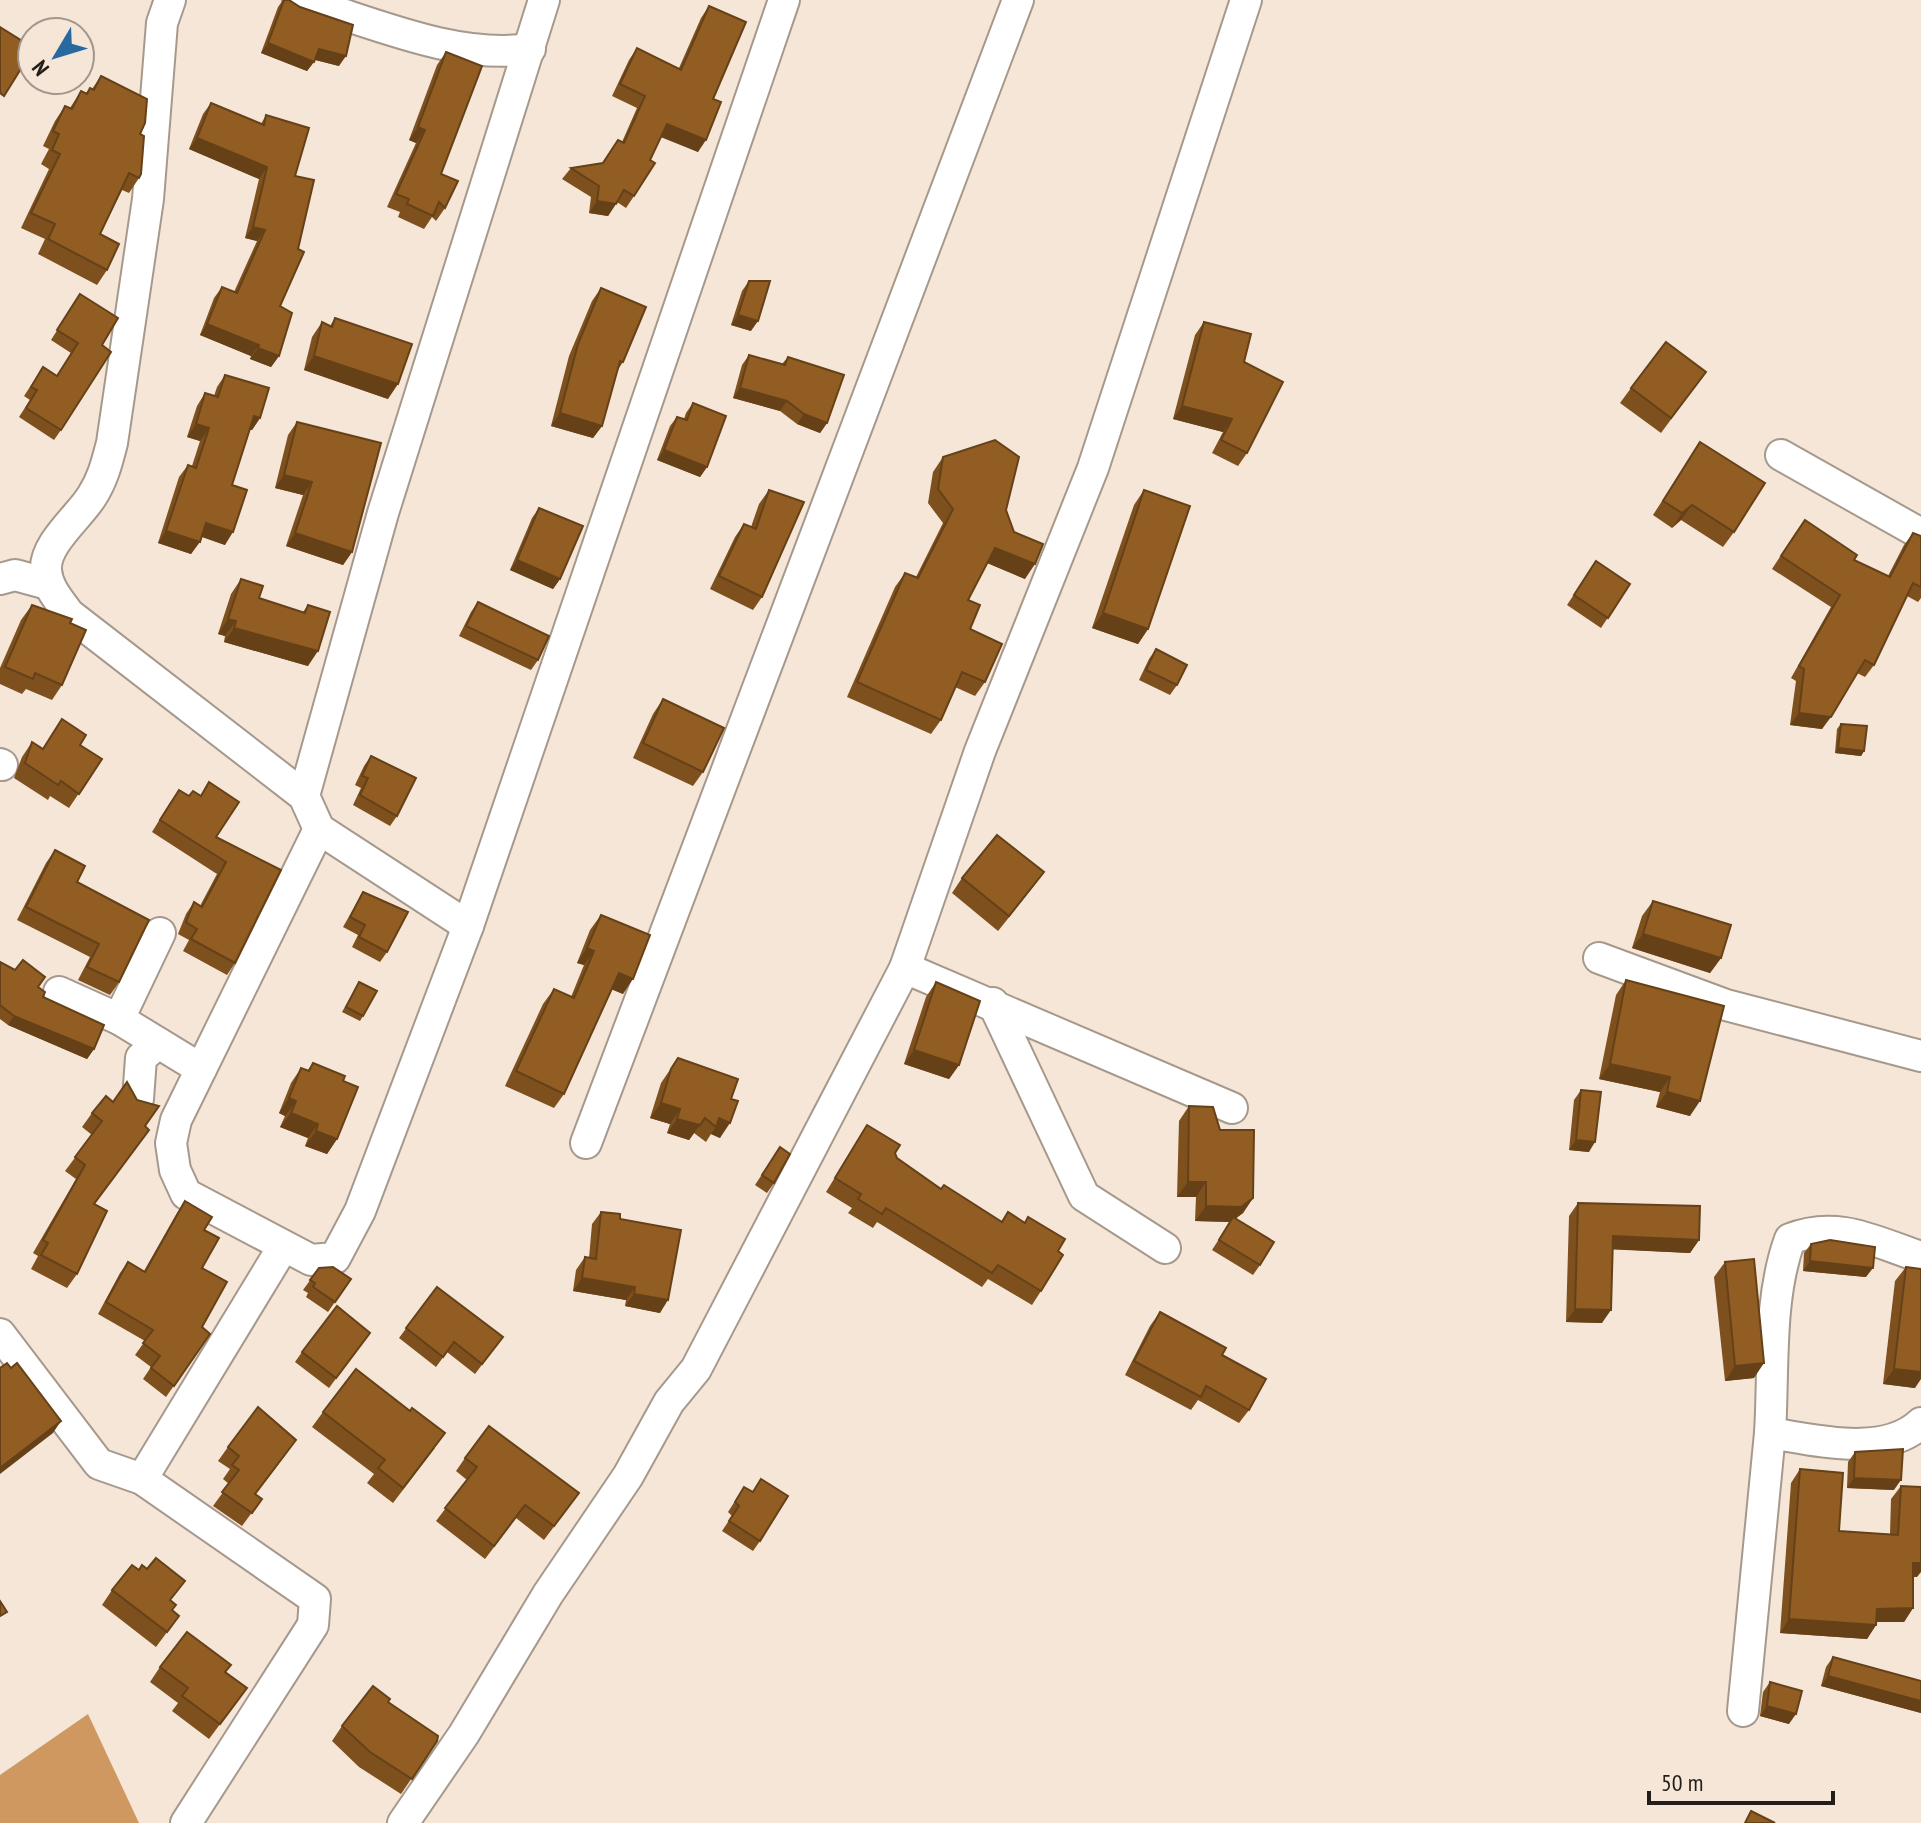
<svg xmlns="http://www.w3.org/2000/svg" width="1921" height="1823" font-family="'PT Sans Narrow',sans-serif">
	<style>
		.forest { fill: #cf9860 }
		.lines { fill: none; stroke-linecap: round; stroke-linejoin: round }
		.minor-casing { stroke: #a6998c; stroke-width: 34 }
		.minor { stroke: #fff; stroke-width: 30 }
		.wall { fill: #7d501e }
		.shaded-wall { fill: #664118 }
		.building { fill: #915d23; stroke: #664118; stroke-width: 2 }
	</style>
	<rect width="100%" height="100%" fill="#f5e6d8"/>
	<polygon class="forest" points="88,1714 139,1823 0,1823 0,1775"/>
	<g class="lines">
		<g class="minor-casing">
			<g id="minor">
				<path d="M 170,0 L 162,23 L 148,199 L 112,443 C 107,462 103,479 92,496 C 80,516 44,544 46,570 C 47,587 59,600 69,614 L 304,796 L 319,829 L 468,926"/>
				<path d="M 298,0 C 370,21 454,60 530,49"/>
				<polyline points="1781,455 1921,534"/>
				<polyline points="0,579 15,575 48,584"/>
				<polyline points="0,764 2,765"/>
				<polyline points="304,796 383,513 544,0"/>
				<polyline points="319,829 176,1120 171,1143 175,1170 186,1194 311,1260 335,1258 360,1211 468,926 784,0"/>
				<polyline points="1599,958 1726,1005 1921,1056"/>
				<polyline points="905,968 1232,1108"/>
				<polyline points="59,992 119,1019 201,1069"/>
				<polyline points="993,1003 1084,1196 1165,1248"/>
				<polyline points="119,1019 160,933"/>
				<polyline points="138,1099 141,1058 158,1043"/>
				<polyline points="586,1143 1018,0"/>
				<path d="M 1921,1257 C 1875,1242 1838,1220 1790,1239 C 1768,1299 1774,1370 1770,1433 C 1816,1440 1884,1458 1921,1423"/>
				<polyline points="0,1334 99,1464 142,1479 315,1599 313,1625 186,1823"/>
				<polyline points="142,1479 283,1247"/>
				<polyline points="1743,1711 1770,1433"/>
				<polyline points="403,1823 464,1734 548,1594 628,1476 669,1402 696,1369 905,968 980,751 1093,468 1246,0"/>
			</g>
		</g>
		<use href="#minor" class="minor"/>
	</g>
	<g class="wall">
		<polygon points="283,0 289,0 339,66 315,60 307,71 261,53 278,7"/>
		<polygon points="709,6 713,99 698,152 661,136 634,196 626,208 617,202 608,216 589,213 591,197 562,179 571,168 602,163 618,140 622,142 637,108 612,96 629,60 637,48 679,68 701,18"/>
		<polygon points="446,52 441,174 445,208 436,221 432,217 424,229 398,217 400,212 387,207 416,143 409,140 437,65"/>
		<polygon points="101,76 140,134 139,178 129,193 122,190 100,234 107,270 97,285 38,254 45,239 21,228 49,169 41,164 49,149 43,146 55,121 65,106 70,108 81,91 86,93 90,88 92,89"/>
		<polygon points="211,103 261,124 266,115 295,176 280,306 279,356 271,367 250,359 251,356 200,335 214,298 222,287 234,292 257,241 245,238 259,179 189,149 203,114"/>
		<polygon points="749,281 751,331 731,325 742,291"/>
		<polygon points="601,288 623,362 617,371 602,426 593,438 551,426 569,356 592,301"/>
		<polygon points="80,294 102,345 61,430 54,440 19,417 30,400 24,396 43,367 57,376 71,353 51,340"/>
		<polygon points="335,318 388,399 304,370 312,337 322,322 330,326"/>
		<polygon points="1204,322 1247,453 1238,466 1212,453 1223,432 1173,419 1195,335"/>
		<polygon points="749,355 782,364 788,357 827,423 820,433 797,424 780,411 733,398 742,365"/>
		<polygon points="1706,372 1661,433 1620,403 1631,388"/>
		<polygon points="225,375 260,418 252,430 249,430 232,485 225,545 202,537 191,554 158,543 179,477 188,465 192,466 200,441 187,437 197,406 205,393 214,396 217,387"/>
		<polygon points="693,403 707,467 700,477 657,460 670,426 677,417 684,419 686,413"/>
		<polygon points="297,422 352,552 343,565 286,546 303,495 275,488 288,435"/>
		<polygon points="1700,442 1734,532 1723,547 1681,520 1672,528 1653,515"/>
		<polygon points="943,457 1006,510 1025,579 987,563 968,600 970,629 985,682 975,696 955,687 941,720 931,734 847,697 895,587 905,573 916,577 943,523 928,503 933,472"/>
		<polygon points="769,490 762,597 753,610 710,589 735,537 744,524 751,527 759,504"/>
		<polygon points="1144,490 1148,629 1138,644 1092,628 1134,505"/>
		<polygon points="539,508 560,579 553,589 510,570 532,518"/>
		<polygon points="1796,532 1888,576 1904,545 1913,533 1921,536 1921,598 1918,602 1907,596 1874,665 1865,677 1857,673 1822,729 1790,725 1796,681 1791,678 1831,607 1772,569"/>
		<polygon points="1596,561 1630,584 1601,628 1567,605"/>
		<polygon points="241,579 259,598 303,612 308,605 308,666 224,642 225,636 218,634 231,594"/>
		<polygon points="478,602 538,660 531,670 459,636 471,612"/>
		<polygon points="32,605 62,685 52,700 26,689 22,694 0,684 0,668 21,620"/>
		<polygon points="1156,649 1177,685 1170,695 1139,680 1149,659"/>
		<polygon points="663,699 703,772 693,786 633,758 653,714"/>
		<polygon points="1841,724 1864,751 1861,756 1835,753 1837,729"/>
		<polygon points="32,742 42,748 80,745 102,759 69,808 50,796 48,800 14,778 22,757"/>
		<polygon points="371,756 397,816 390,826 353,805 361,788 355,785 364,766"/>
		<polygon points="171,801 216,837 281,870 235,963 227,975 183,951 189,940 178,934 186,914 194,902 200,906 217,874 152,832"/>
		<polygon points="55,850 77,882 119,982 110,995 78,980 90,957 17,920 46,863"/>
		<polygon points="1044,872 998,931 952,893 962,878"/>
		<polygon points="363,892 387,952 380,962 352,947 358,935 343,927"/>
		<polygon points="1653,901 1721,958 1710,973 1632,948 1642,916"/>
		<polygon points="601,915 623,994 612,989 564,1094 554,1108 505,1086 543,1004 554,989 571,997 584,965 577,963 590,930"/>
		<polygon points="0,962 38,987 43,997 94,1049 87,1059 8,1025 0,1019"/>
		<polygon points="1626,980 1690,1116 1656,1107 1660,1092 1599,1079 1616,995"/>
		<polygon points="359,982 363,1016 360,1021 342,1012"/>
		<polygon points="936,982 959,1065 949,1079 904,1064 926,997"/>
		<polygon points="678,1058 731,1099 720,1138 711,1134 706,1142 694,1133 689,1140 667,1133 670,1124 650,1118 661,1083"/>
		<polygon points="313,1063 343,1081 337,1139 327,1154 305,1146 308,1138 280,1127 285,1116 279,1113 291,1083 301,1068 307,1071"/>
		<polygon points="1581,1090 1589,1152 1569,1150 1574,1100"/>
		<polygon points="1189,1106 1220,1130 1253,1198 1243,1213 1235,1219 1260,1265 1253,1275 1212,1250 1230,1222 1195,1221 1196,1197 1177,1197 1179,1121"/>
		<polygon points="92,1113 145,1126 94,1204 77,1274 67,1288 31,1269 38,1256 33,1253 76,1179 65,1171 92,1135 82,1127"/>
		<polygon points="867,1125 895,1153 897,1158 941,1189 1001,1222 1008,1212 1025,1223 1028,1217 1058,1251 1041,1291 1032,1305 988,1279 982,1287 877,1222 873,1228 848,1213 852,1208 826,1192"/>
		<polygon points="780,1147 774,1183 767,1193 755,1185"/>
		<polygon points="185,1201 204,1230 202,1268 202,1327 210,1334 166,1397 143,1379 151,1367 135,1355 145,1341 98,1314 120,1273 128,1262 144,1271 177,1213"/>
		<polygon points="1578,1203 1699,1240 1690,1253 1613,1249 1602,1323 1566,1322 1569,1216"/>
		<polygon points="601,1212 620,1219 660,1313 625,1306 626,1300 573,1291 576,1270 585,1257 589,1258 592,1224"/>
		<polygon points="1811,1244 1866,1277 1803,1271 1804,1253"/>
		<polygon points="1725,1262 1754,1378 1725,1381 1714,1277"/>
		<polygon points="1906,1267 1915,1388 1883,1384 1895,1281"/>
		<polygon points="319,1268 351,1279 328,1312 306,1297 308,1293 303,1290"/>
		<polygon points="437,1287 503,1337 475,1374 447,1352 436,1367 399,1338"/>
		<polygon points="1160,1312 1222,1355 1249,1410 1239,1423 1198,1400 1191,1410 1125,1375 1150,1326"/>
		<polygon points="363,1342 329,1388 295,1362 302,1352"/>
		<polygon points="323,1412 435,1448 393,1503 367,1483 374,1474 312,1427"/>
		<polygon points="228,1447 286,1454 256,1494 262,1499 242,1526 213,1506 229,1484 223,1479 230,1469 218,1461"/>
		<polygon points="1855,1452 1894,1490 1847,1488 1848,1462"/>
		<polygon points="465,1458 579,1493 544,1540 516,1518 485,1559 436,1521 467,1480 456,1471"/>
		<polygon points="1800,1469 1839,1531 1890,1534 1891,1499 1901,1486 1917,1577 1913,1577 1913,1608 1904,1622 1877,1622 1876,1625 1867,1639 1780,1633 1791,1483"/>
		<polygon points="744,1487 752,1492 760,1541 753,1551 722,1531 732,1516 728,1512"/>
		<polygon points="112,1590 171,1601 172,1610 179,1616 156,1647 102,1605"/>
		<polygon points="1833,1657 1921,1681 1921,1713 1821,1686 1826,1667"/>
		<polygon points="160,1667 226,1672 247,1688 209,1739 172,1711 178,1703 150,1682"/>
		<polygon points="1770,1682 1789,1724 1760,1716 1763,1692"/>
		<polygon points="388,1702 437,1741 401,1794 359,1767 332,1741 342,1726"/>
	</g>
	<g class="shaded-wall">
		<polygon points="268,43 314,62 307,71 261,53"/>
		<polygon points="319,49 346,56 339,66 312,59"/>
		<polygon points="667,124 706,140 698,152 658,136"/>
		<polygon points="418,127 425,130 416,143 409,140"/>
		<polygon points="197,138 267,167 259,179 189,149"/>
		<polygon points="597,201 616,204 608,216 589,213"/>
		<polygon points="253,227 265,230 257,241 245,238"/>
		<polygon points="738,315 758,321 751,331 731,325"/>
		<polygon points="207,324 259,345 251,356 200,335"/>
		<polygon points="258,348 279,356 271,367 250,359"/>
		<polygon points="314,356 398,384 388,399 304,370"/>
		<polygon points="740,388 787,401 780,411 733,398"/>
		<polygon points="1182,406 1232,419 1223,432 1173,419"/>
		<polygon points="560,413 602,426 593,438 551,426"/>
		<polygon points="804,414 827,423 820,433 797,424"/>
		<polygon points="254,416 260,418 252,430 245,428"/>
		<polygon points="196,424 209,428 200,441 187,437"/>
		<polygon points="664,450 707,467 700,477 657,460"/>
		<polygon points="284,475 312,482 303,495 275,488"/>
		<polygon points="1692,505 1681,520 1672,528 1682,513"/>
		<polygon points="206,523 233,532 225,545 197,535"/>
		<polygon points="166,531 200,542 191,554 158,543"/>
		<polygon points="295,533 352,552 343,565 286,546"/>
		<polygon points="995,548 1035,564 1025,579 985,562"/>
		<polygon points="517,560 560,579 553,589 510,570"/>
		<polygon points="1103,613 1148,629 1138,644 1092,628"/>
		<polygon points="228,619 236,621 225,636 218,634"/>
		<polygon points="234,628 318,651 308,666 224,642"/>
		<polygon points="1799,713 1831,717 1822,729 1790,725"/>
		<polygon points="1838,748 1864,751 1861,756 1835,753"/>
		<polygon points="1044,872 1033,887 998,931 1009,916"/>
		<polygon points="1643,934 1721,958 1710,973 1632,948"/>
		<polygon points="587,948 594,951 584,965 577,963"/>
		<polygon points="619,973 633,979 623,994 608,988"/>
		<polygon points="14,1016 94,1049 87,1059 8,1025"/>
		<polygon points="914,1050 959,1065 949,1079 904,1064"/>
		<polygon points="1610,1064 1670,1077 1660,1092 1599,1079"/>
		<polygon points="1667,1092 1700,1101 1690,1116 1656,1107"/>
		<polygon points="289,1098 296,1101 285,1116 279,1113"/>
		<polygon points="661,1103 680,1109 670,1124 650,1118"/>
		<polygon points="291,1113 318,1124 308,1138 280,1127"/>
		<polygon points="719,1118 730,1123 720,1138 711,1134 716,1127"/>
		<polygon points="677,1119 700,1125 689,1140 667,1133"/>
		<polygon points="316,1131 337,1139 327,1154 305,1146"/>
		<polygon points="1576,1140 1595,1142 1589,1152 1569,1150"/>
		<polygon points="1188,1182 1206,1182 1196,1197 1177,1197"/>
		<polygon points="1253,1198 1243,1213 1231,1222 1195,1221 1206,1206"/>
		<polygon points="1613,1236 1699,1240 1690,1253 1604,1249"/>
		<polygon points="1810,1261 1873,1268 1866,1277 1803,1271"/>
		<polygon points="582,1278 635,1287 626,1300 573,1291"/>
		<polygon points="634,1294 668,1300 660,1313 625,1306"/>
		<polygon points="1575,1309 1611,1310 1602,1323 1566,1322"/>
		<polygon points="1764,1363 1754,1378 1725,1381 1735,1366"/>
		<polygon points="1894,1369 1921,1372 1921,1379 1915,1388 1883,1384"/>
		<polygon points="61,1421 53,1433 0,1474 0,1468"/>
		<polygon points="1854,1478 1901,1480 1894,1490 1847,1488"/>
		<polygon points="1913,1563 1921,1563 1921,1572 1917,1577 1904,1576"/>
		<polygon points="1913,1608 1904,1622 1868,1622 1877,1609"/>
		<polygon points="1789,1619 1876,1625 1867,1639 1780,1633"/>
		<polygon points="1828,1676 1921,1701 1921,1713 1821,1686"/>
		<polygon points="1767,1706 1796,1714 1789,1724 1760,1716"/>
	</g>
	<g class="building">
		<polygon points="284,0 289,0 300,7 353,25 346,56 319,49 314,62 268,43"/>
		<polygon points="709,6 746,22 713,99 721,102 706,140 667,124 650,160 655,163 634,196 624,190 616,204 597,201 599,186 571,168 603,163 618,140 624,143 645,96 620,84 637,48 681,70"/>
		<polygon points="0,27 32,47 32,51 4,96 0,93"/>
		<polygon points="446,52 482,66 441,174 458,181 445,208 439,202 433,216 407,204 409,199 396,194 425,130 418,127"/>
		<polygon points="101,76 147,99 145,123 140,134 144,136 141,174 139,178 129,173 100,234 119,244 107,270 48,239 55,224 31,213 60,154 52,150 59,134 53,131 65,106 72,109 81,91 87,94 90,88 94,90"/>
		<polygon points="211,103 264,125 266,115 309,128 295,176 314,180 298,249 304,252 280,306 292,313 279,356 258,348 259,345 207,324 222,287 237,293 265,230 253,227 267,167 197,138"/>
		<polygon points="749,281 770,281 758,321 738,315"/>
		<polygon points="601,288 646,307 623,362 620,361 602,426 560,413 578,344"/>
		<polygon points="80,294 118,318 102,345 111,352 61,430 26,408 37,390 31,387 43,367 57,376 78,343 57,330"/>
		<polygon points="335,318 412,344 398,384 314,356 322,322 332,327"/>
		<polygon points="1204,322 1251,334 1244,362 1283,382 1247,453 1221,440 1232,419 1182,406"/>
		<polygon points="1666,342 1706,372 1671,418 1631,388"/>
		<polygon points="749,355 785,365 788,357 844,375 827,423 804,414 787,401 740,388"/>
		<polygon points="225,375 269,388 260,418 254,416 232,485 247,490 233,532 206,523 200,542 166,531 188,465 196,468 209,428 196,424 205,393 218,397"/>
		<polygon points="693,403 726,416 707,467 664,450 677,417 687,420"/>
		<polygon points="297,422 381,443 352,552 295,533 312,482 284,475"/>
		<polygon points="995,440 1019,457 1006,510 1014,532 1043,544 1035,564 995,548 968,600 980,605 970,629 1002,644 985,682 962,672 941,720 857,682 905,573 918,578 953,509 938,489 943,457"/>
		<polygon points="1700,442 1765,483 1734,532 1692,505 1682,513 1663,501"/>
		<polygon points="769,490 804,502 762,597 719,576 744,524 756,529"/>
		<polygon points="1144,490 1190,506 1148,629 1103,613"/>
		<polygon points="539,508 583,526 560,579 517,560"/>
		<polygon points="1805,520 1857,555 1854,560 1890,577 1913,533 1921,536 1921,587 1913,583 1874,665 1865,660 1831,717 1799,713 1804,669 1799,666 1840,595 1781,556"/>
		<polygon points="1596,561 1630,584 1608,618 1574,595"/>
		<polygon points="241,579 263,586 259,598 305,613 308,605 330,612 318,651 234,628 236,621 228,619"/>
		<polygon points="478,602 549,636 538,660 466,626"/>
		<polygon points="32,605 72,619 70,623 86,630 62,685 35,673 33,679 5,667"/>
		<polygon points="1156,649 1187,665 1177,685 1146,670"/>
		<polygon points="663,699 724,728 703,772 643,743"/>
		<polygon points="62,719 86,735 80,745 102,759 79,794 61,781 58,785 25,763 32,742 43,749"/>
		<polygon points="1841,724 1867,726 1864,751 1838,748"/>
		<polygon points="371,756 416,778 397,816 360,795 368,778 362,776"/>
		<polygon points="209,782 239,802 216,837 281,870 235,963 191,939 197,929 186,922 194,902 202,907 226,862 160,820 179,790 189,796 193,791 201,796"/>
		<polygon points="997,835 1044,872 1009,916 962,878"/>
		<polygon points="55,850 85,866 77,882 149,920 119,982 87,967 99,944 26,907"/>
		<polygon points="363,892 408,912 387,952 359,937 365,925 350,917"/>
		<polygon points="1653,901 1731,925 1721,958 1643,934"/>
		<polygon points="601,915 650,935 633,979 619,973 564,1094 516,1071 554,989 574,998 594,951 587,948"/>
		<polygon points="23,960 45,977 38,987 45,992 43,997 104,1025 94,1049 14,1016 0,1005 0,962 15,970"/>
		<polygon points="1626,980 1724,1006 1700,1101 1667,1092 1670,1077 1610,1064"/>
		<polygon points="359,982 377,991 363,1016 346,1007"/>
		<polygon points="936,982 980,1001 959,1065 914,1050"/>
		<polygon points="678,1058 738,1079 731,1099 738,1101 730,1123 719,1118 716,1127 705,1118 700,1125 677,1119 680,1109 661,1103 671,1069"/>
		<polygon points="313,1063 345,1076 343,1081 358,1087 337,1139 316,1131 318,1124 291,1113 296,1101 289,1098 301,1068 309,1071"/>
		<polygon points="127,1082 137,1100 159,1106 145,1126 149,1130 94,1204 107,1211 77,1274 41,1255 48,1243 43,1240 85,1165 75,1157 102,1121 92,1113 106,1096 113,1102"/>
		<polygon points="1581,1090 1601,1092 1595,1142 1576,1140"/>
		<polygon points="1189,1106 1213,1107 1220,1130 1254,1130 1253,1198 1241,1207 1206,1206 1206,1182 1188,1182"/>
		<polygon points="867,1125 900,1145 895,1153 897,1158 941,1189 944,1185 1002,1222 1008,1212 1025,1223 1028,1217 1065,1239 1058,1251 1063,1255 1041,1291 998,1265 992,1273 886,1208 882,1214 858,1199 861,1194 835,1178"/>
		<polygon points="780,1147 790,1154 774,1183 762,1175"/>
		<polygon points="185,1201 212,1217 204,1230 219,1238 202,1268 227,1282 202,1327 210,1334 174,1386 151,1368 160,1356 143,1343 153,1330 106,1302 128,1262 145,1272"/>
		<polygon points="1578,1203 1700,1206 1699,1240 1613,1236 1611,1310 1575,1309"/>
		<polygon points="601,1212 620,1214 620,1219 681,1230 668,1300 634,1294 635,1287 582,1278 585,1257 596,1259"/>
		<polygon points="1233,1217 1274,1242 1260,1265 1219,1240"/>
		<polygon points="1830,1240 1875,1247 1873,1268 1810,1261 1811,1244"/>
		<polygon points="1754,1259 1764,1363 1735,1366 1725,1262"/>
		<polygon points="333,1267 351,1279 335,1302 313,1287 315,1283 310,1280 319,1268"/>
		<polygon points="1906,1267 1921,1269 1921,1372 1894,1369"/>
		<polygon points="437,1287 503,1337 482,1364 454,1342 443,1357 406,1328"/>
		<polygon points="337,1306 370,1333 336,1378 302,1352"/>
		<polygon points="1160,1312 1226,1348 1222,1355 1266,1379 1249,1410 1206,1386 1201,1397 1134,1361"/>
		<polygon points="7,1363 11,1368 17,1363 61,1421 0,1468 0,1368"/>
		<polygon points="356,1369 410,1411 412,1408 445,1433 403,1488 378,1468 385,1460 323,1412"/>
		<polygon points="258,1407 296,1440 255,1494 262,1499 252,1513 222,1492 239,1470 232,1465 239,1456 228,1447"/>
		<polygon points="489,1426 579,1493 554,1526 525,1505 494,1546 445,1508 477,1467 465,1458"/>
		<polygon points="1903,1449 1901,1480 1854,1478 1855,1452"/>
		<polygon points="1800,1469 1843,1473 1839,1531 1898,1535 1901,1486 1921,1487 1921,1563 1913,1563 1913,1608 1877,1609 1876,1625 1789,1619"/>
		<polygon points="761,1479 788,1496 760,1541 729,1521 739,1506 735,1502 744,1487 753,1492"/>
		<polygon points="156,1558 185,1581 170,1600 176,1605 172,1610 179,1616 167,1632 112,1590 132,1565 139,1570 142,1565 147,1569"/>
		<polygon points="0,1601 7,1612 0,1616"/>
		<polygon points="187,1632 231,1665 225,1672 247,1688 220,1724 182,1696 188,1688 160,1667"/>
		<polygon points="1833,1657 1921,1681 1921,1701 1828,1676"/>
		<polygon points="1770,1682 1802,1691 1796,1714 1767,1706"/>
		<polygon points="373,1686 390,1699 388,1702 438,1736 437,1741 412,1779 370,1752 342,1726"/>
		<polygon points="1751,1811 1775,1823 1745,1823"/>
	</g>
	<g transform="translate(56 56) rotate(232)"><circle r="38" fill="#f5e6d8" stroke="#a1968c" stroke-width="2"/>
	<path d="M0-6L14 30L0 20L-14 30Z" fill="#28699f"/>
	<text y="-12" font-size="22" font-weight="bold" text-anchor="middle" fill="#231e19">N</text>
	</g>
	<path d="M1649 1791v12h184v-12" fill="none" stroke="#231e19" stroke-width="4"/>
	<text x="1661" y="1791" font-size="24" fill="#231e19" stroke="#f5e6d8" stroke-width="6" paint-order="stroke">50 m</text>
</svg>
